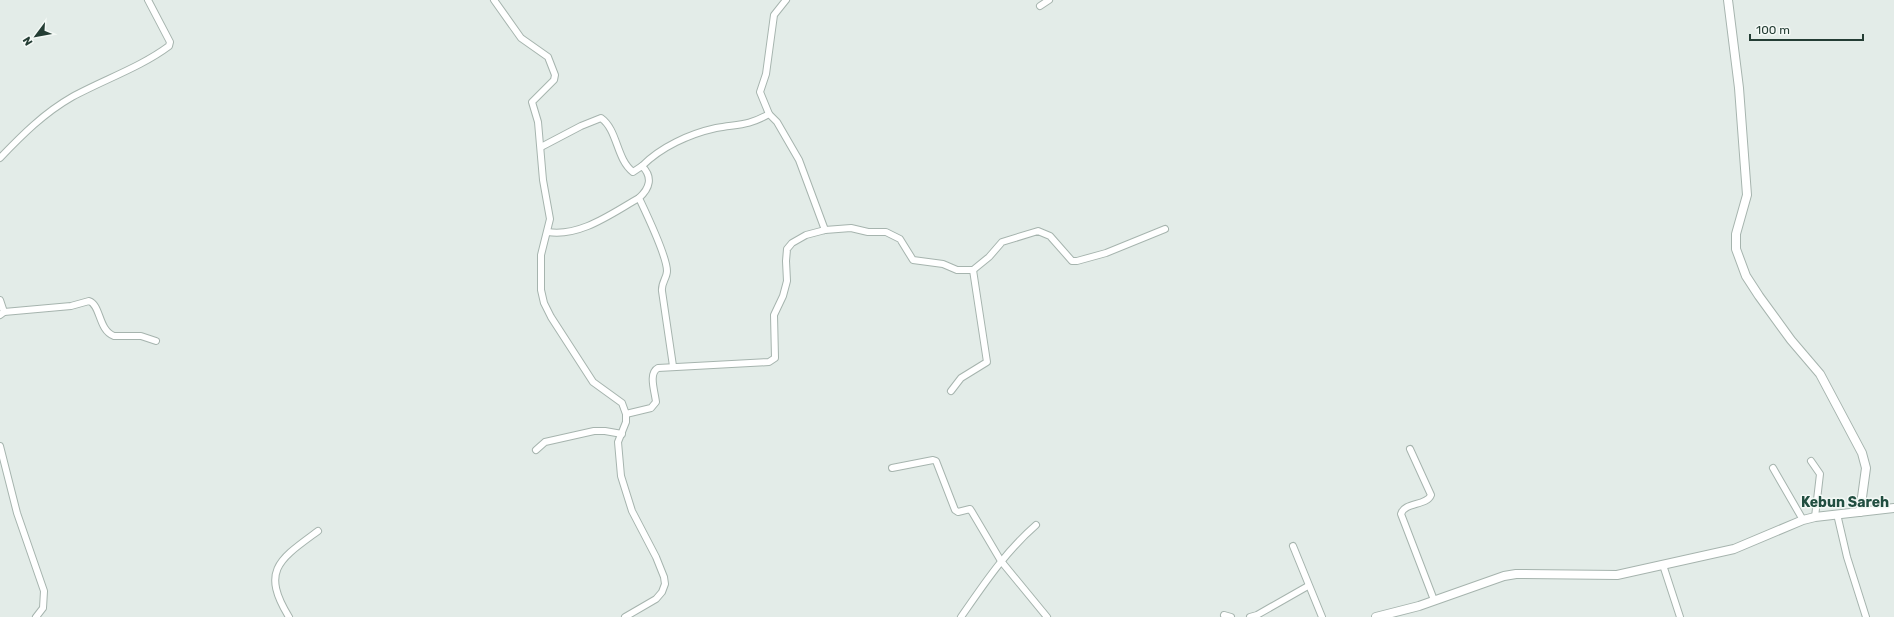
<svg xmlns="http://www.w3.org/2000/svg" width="1894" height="617" font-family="Rubik,sans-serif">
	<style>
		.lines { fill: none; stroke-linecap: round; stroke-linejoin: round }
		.minor-casing { stroke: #a6b4ae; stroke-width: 8 }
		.tertiary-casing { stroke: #a6b4ae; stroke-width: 10 }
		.minor { stroke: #fff; stroke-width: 6 }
		.tertiary { stroke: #fff; stroke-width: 8 }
		.labels { text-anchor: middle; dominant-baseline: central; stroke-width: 3; stroke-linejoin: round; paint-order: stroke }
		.quarter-label { font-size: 14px; font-weight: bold; fill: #214e40; stroke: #f4f9f6 }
	</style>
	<rect width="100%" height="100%" fill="#e3ece8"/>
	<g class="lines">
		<g class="minor-casing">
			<g id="minor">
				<polyline points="494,0 521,38 548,57 555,75 554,80 532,102 538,122 543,180 550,219 541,255 541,290 544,303 551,317 593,382 622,403 626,414 626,422 618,442 621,476 632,511 656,557 664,577 665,584 662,592 656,599 625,617"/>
				<polyline points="786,0 774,15 766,74 760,92 769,114 777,122 799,160 825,230"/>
				<polyline points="1040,6 1049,0"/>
				<path d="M 541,147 L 581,126 L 601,118 C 618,130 616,159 633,172 L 642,166 C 653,177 650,188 639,198 C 646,213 667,256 667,271 C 667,278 661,283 662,291 L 673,366"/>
				<path d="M 0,158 C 22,135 44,113 72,97 C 103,80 141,67 169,46 L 170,42 L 148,0"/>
				<path d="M 642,166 C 661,147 689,134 716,128 C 738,124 748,126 769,114"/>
				<path d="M 548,232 C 581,237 612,213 639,198"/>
				<polyline points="0,300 4,312 0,315"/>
				<path d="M 4,312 L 71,306 L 89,301 C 101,305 98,330 114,336 L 141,336 L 156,341"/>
				<polyline points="951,391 961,378 987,362 973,270"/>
				<path d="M 626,414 L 651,408 L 656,402 C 655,392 648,373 658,368 L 769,362 L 775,358 L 774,315 L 783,296 L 787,281 L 786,261 L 787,249 L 792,243 L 806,235 L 825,230 L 851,228 L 868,232 L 886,232 L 900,239 L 913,260 L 943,264 L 957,270 L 973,270 L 989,257 L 1002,242 L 1038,231 L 1050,236 L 1072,261 L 1077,261 L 1106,253 L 1165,229"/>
				<polyline points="0,446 17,513 44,591 43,608 36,617"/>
				<path d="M 1410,449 L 1431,495 C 1427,506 1404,502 1401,514 L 1434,600"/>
				<polyline points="536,450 545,442 594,431 605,431 622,434"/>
				<polyline points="1811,461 1820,474 1815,517"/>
				<polyline points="892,468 933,460 936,461 955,510 958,512 970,509 972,512 1001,561 1047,617"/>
				<polyline points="1773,468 1803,520"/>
				<polyline points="1837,514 1847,557 1866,617"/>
				<polyline points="1293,546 1322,617"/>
				<polyline points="1663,565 1680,617"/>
				<polyline points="1224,615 1231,617"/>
				<path d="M 289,617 C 260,570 280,559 318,531"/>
				<path d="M 961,617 C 984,584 1005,552 1036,525"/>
				<polyline points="1250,617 1257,615 1308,586"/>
			</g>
		</g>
		<g class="tertiary-casing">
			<g id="tertiary">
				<polyline points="1728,0 1739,88 1747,195 1736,234 1736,249 1746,276 1759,296 1791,340 1820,374 1862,453 1866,468 1860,512"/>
				<polyline points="1376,617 1419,606 1504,576 1516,574 1617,575 1734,549 1803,520 1815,517 1894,508"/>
			</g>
		</g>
		<use href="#minor" class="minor"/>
		<use href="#tertiary" class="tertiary"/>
	</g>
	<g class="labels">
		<g class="quarter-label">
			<text x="1845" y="502">Kebun Sareh</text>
		</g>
	</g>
	<g transform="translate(36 36) rotate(238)" stroke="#f4f9f6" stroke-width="3" paint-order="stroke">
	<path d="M0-3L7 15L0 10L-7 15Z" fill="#243d34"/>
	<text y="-6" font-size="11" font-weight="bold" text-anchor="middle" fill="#243d34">N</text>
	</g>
	<path d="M1750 34v6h113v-6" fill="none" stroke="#243d34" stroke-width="2"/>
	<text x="1756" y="34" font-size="12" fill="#243d34" stroke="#f4f9f6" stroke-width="3" paint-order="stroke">100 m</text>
</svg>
